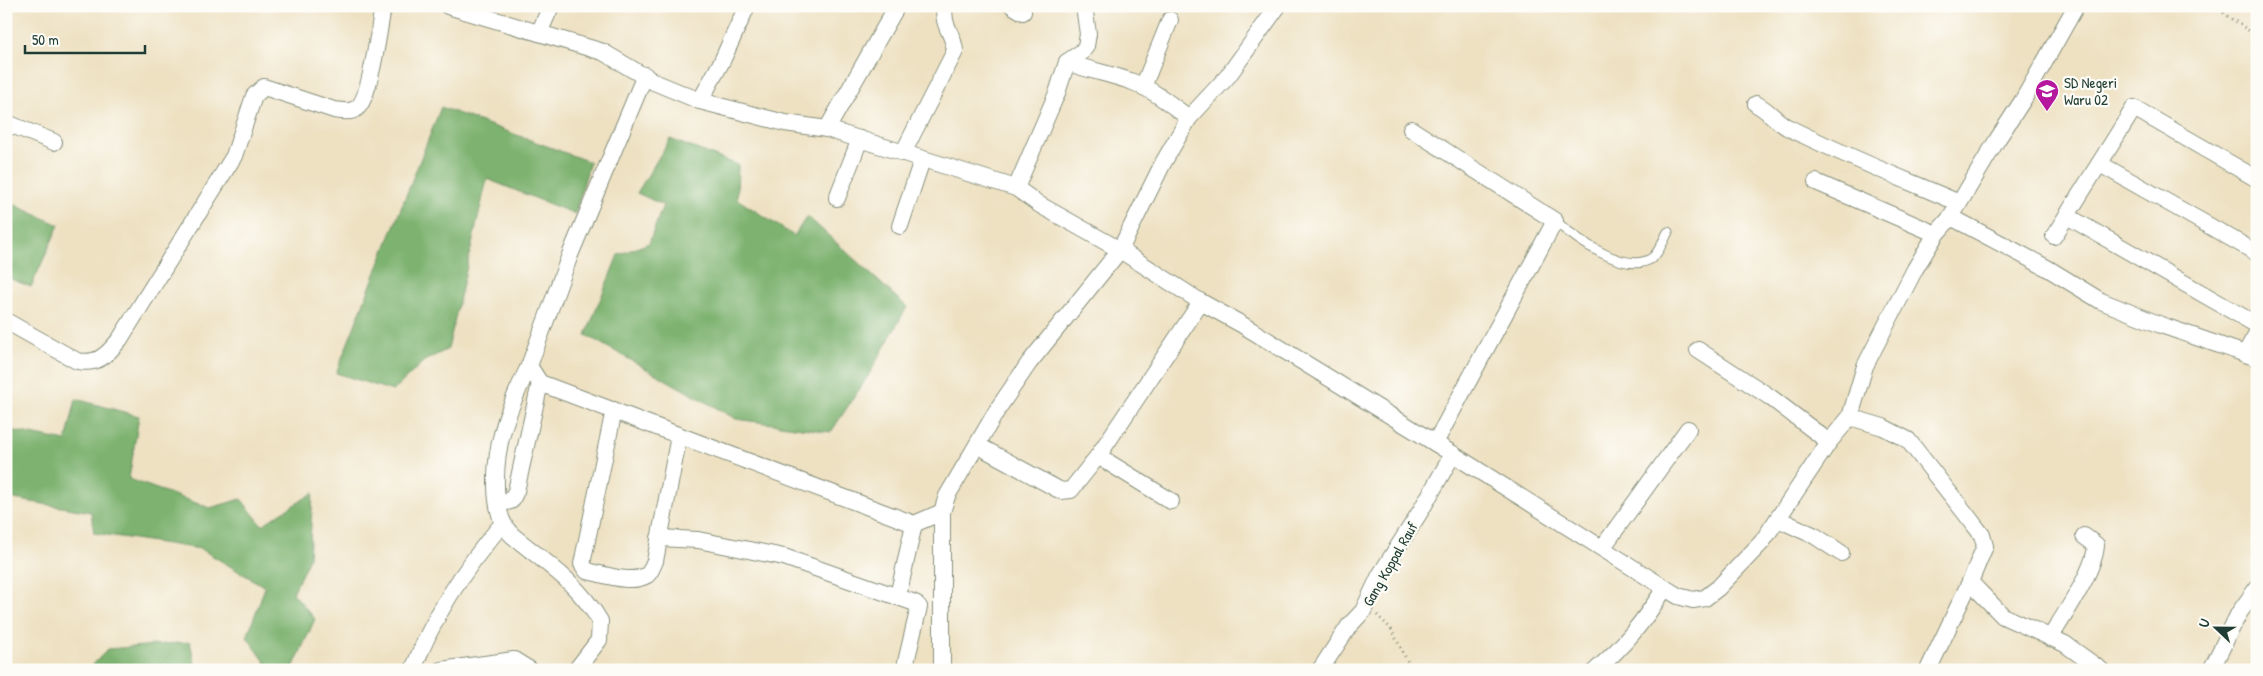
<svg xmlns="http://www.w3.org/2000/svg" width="2263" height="676" font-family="'Patrick Hand',sans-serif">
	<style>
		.forest { fill: #7db26f; stroke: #4e7852 }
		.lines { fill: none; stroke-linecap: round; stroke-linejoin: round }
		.lane-casing { stroke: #868f7b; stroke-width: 11 }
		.street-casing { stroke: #868f7b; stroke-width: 18 }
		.path { stroke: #868f7b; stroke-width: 3; stroke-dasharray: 1 4; stroke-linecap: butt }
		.lane { stroke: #fff; stroke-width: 9 }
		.street { stroke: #fff; stroke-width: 16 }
		.labels { text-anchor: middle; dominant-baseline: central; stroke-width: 4.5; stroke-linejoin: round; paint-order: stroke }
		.poi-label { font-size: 15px; fill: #1f3d34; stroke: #fdfcf7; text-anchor: start }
		.street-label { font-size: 15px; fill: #1f3d34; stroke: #fdfcf7 }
	</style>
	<rect width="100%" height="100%" fill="#fdfcf7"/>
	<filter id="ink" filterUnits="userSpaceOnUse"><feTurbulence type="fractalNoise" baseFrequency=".02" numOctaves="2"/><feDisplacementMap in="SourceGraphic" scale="10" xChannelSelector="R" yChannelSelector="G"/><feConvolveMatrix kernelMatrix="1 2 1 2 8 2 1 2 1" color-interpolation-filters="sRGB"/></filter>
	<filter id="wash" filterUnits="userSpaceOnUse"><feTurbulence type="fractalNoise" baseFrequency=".0096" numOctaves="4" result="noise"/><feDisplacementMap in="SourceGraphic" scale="20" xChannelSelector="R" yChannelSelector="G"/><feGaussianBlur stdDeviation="1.12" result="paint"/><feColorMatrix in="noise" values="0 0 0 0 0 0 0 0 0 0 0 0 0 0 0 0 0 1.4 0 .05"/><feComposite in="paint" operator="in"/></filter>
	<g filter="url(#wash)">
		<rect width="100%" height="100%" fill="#eee1c2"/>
		<g class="forest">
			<polygon points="441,107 590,162 575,214 487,179 448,349 424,361 393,391 336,373"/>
			<polygon points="670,139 738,165 737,199 794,236 807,216 907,307 868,376 831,432 736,419 586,335 618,255 649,243 663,205 637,193"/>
			<polygon points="6,201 59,225 31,287 6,277"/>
			<polygon points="76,399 139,416 129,479 210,508 241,499 262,525 313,493 309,558 293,593 315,619 292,670 271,670 247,637 265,587 201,549 94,533 91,512 8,498 6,510 6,429 66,441"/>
			<polygon points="190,642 196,670 88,670 108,649"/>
		</g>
	</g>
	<g filter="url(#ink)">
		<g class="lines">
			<g class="lane-casing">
				<path id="lane" d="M 1555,221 C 1575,238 1626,276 1652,258 C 1659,253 1664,239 1668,232"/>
			</g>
			<g class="street-casing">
				<g id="street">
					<polyline points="448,6 603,52 654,82 700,101 785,123 827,129 1016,188 1040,205 1120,250 1201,302 1241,324 1435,443 1665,588 1678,596 1693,600 1705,598 1718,588 1762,542 1829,442 1850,417 1865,366 1915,269 1936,234 1951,217 1997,140 2023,100 2076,6"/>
					<polyline points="1013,6 1023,12"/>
					<polyline points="539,33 551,6"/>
					<path d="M 1067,62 C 1087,70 1107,73 1127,80 C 1150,87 1170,104 1189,118"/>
					<polyline points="645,75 570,255 529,366 540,383 914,524 942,512"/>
					<polyline points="1143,87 1170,20"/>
					<polyline points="700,101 722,61 747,6"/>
					<path d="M 1756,104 C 1768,110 1776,121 1787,127 C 1843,155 1901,178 1959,203"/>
					<polyline points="6,129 12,125 54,142"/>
					<polyline points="827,129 897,6"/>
					<polyline points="1411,129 1555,221 1435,443"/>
					<path d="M 903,153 L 955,51 C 954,33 941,26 945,6"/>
					<polyline points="2100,164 2257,253"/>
					<polyline points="1816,182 1936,234"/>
					<polyline points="1016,188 1057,93 1067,62 1082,52 1086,46 1088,34 1084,6"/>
					<polyline points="837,198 860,139"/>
					<polyline points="2067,216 2257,325"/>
					<polyline points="1951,217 2047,268 2101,301 2161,325 2257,358"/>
					<polyline points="900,226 922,160"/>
					<polyline points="2054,236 2134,108 2257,179"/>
					<path d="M 6,321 L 77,361 C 98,365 107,355 120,339 L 234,156 L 254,96 L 264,87 L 334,110 C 341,111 351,113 357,108 C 370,99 380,24 383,6"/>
					<polyline points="1698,350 1770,397 1829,442"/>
					<polyline points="2245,354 2257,333"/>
					<path d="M 529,366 C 519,387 509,408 503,430 C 495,458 489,516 513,536 C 546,563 578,583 600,621 L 599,640 L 576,670"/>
					<path d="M 614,410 L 582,564 L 587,571 C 603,574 631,585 647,575 C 651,572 653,565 655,561 L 679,436"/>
					<polyline points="1850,417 1883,427 1908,440 1969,518 1982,535 1985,546 1970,582 2003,616 2065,644 2101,670"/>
					<polyline points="977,445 1061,491 1071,490 1098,456 1201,302"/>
					<polyline points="1098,456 1171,501"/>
					<polyline points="498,504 511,501 516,491 540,383"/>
					<polyline points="1778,519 1815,536 1841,553"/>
					<polyline points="659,538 698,540 784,557 915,603 919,607 906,662"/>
					<polyline points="1603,547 1688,429"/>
					<polyline points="898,596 914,524"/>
					<path d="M 2050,638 C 2064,615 2095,570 2096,545 L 2084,536"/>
					<path d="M 413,670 C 433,616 466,566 503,523"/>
					<polyline points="441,670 514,660 530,670"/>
					<polyline points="942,670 942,512 947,496 999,407 1029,363 1120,250 1163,163 1189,118 1228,76 1278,6"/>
					<polyline points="1320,670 1349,626 1363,611 1380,575 1420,512 1453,454"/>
					<path d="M 1596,670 C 1626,644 1643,622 1665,588"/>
					<polyline points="1928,670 1970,582"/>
					<polyline points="2211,670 2239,613 2257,588"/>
				</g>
			</g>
			<g class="path">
				<polyline points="2216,6 2227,16 2257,36"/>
				<polyline points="1377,615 1391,629 1412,670"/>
			</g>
			<use href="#lane" class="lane"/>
			<use href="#street" class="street"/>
		</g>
	</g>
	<defs>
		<g id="school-pin" transform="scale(1.25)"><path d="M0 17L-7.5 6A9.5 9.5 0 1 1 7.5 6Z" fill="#b5179e" stroke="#fdfcf7"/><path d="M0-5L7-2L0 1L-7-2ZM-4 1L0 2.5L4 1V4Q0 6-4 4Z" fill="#fff"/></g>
	</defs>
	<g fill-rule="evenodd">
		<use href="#school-pin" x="2047" y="91"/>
	</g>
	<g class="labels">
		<g class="poi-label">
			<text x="2064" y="82">SD Negeri<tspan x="2064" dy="17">Waru 02</tspan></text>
		</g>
		<g class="street-label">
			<text transform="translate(1390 564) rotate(-60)">Gang Koppal Rauf</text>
		</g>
	</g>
	<rect width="2263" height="676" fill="none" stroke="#fdfcf7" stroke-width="25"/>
	<g transform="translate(2216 628) rotate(292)" stroke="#fdfcf7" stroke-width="4" paint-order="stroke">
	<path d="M0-4L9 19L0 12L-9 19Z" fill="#1f3d34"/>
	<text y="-8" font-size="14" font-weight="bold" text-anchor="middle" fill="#1f3d34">U</text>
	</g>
	<path d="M25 45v8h120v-8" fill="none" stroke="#1f3d34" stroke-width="2.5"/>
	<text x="32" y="45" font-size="15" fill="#1f3d34" stroke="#fdfcf7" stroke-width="4" paint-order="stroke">50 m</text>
</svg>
